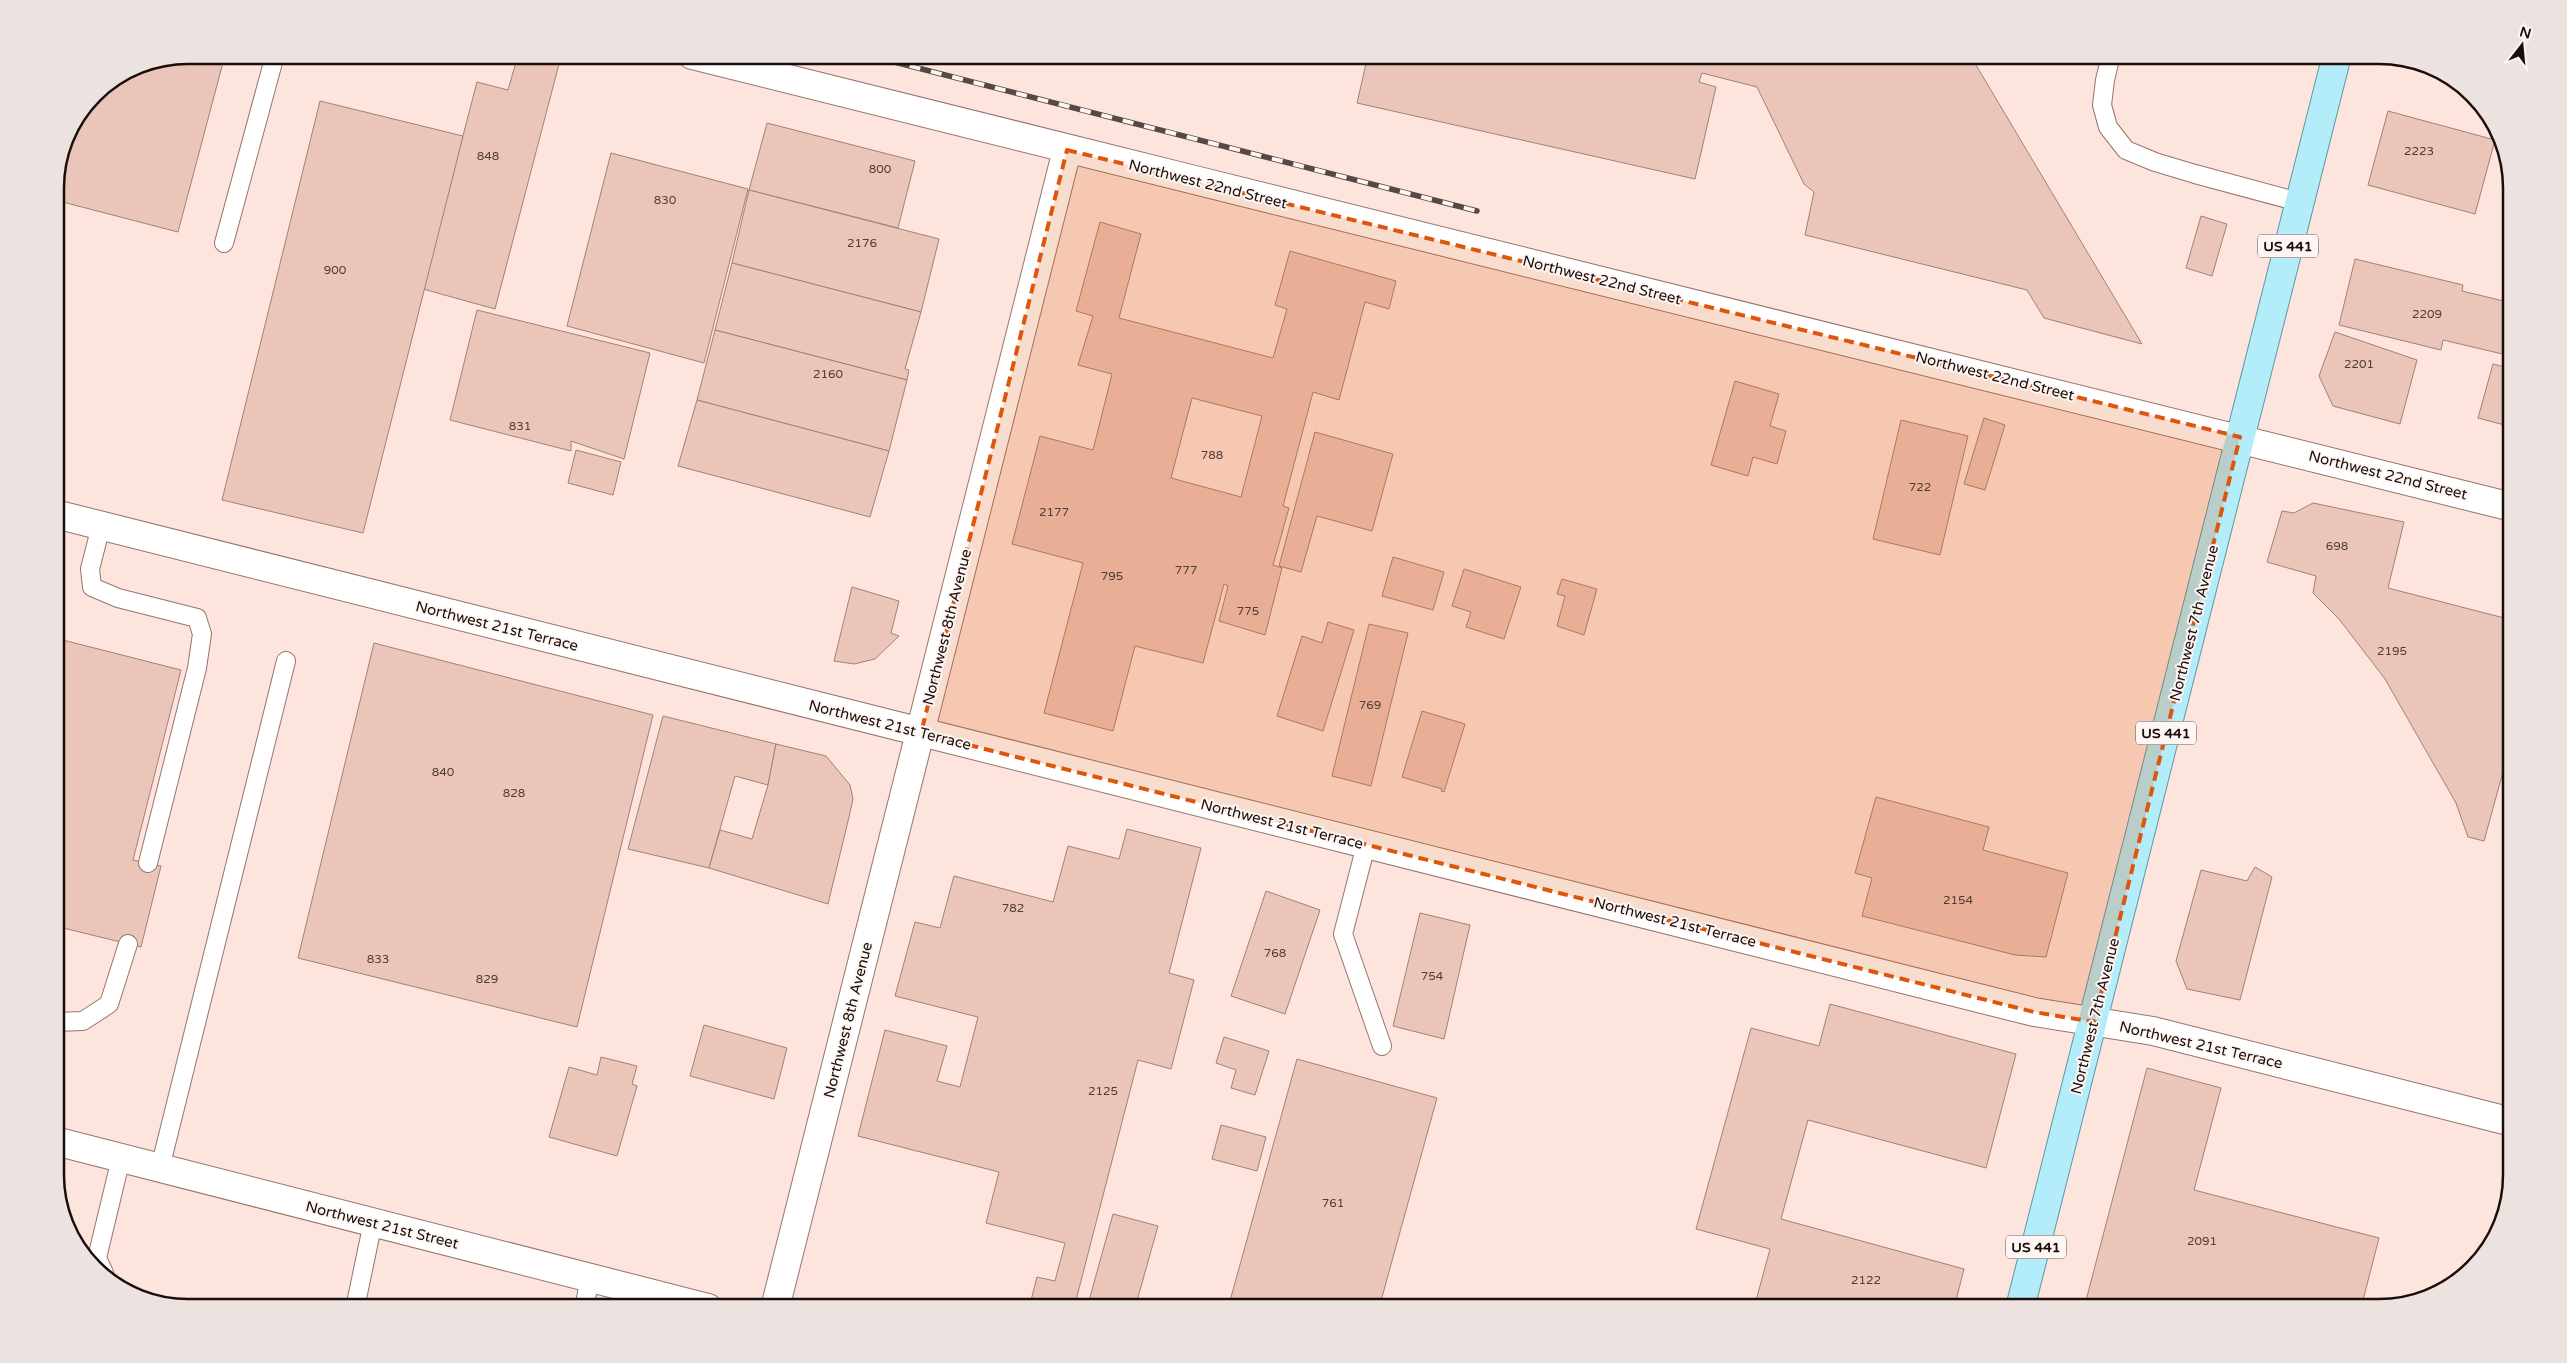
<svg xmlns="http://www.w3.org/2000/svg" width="2567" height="1363" font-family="'Varela Round',sans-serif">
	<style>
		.building { fill: #ebc5b9; stroke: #a38075; fill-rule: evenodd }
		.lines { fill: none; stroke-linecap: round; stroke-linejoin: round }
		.lane-casing { stroke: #977469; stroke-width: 20 }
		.street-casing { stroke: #977469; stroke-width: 30 }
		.primary-casing { stroke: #5c97a3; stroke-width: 30 }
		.lane { stroke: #fff; stroke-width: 18 }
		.street { stroke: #fff; stroke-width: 28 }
		.primary { stroke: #b2edf9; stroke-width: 28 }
		.rail-casing { stroke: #584843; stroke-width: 5.5 }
		.rail { stroke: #fef6f4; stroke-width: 4; stroke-dasharray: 11; stroke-linecap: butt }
		.marked { fill: #de550c; fill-opacity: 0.2; stroke: #de550c; stroke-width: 4; stroke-dasharray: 10 6; stroke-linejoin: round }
		.labels { text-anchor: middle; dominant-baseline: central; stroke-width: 4; stroke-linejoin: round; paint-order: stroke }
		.number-label { font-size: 12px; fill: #4f3c36 }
		.shield { fill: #fef6f4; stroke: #5f5450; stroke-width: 1 }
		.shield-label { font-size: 14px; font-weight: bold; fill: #1b0e0a }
		.street-label { font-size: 15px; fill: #1b0e0a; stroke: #fef6f4 }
		.rim { fill: none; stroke: #1b0e0a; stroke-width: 2.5 }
	</style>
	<rect width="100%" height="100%" fill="#fde5dd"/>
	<g class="building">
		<polygon points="187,55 225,55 178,232 55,200 55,179 69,129 94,94 137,65"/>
		<polygon points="518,55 559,64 495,309 423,289 477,82 508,90"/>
		<polygon points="1368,55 1970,55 2142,344 2044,318 2027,290 1805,235 1814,192 1804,184 1757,87 1702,73 1699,82 1716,87 1695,179 1357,103"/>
		<polygon points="320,101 463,136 363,533 222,500"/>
		<polygon points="2388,111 2495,140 2475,214 2368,185"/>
		<polygon points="767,123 915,161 898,228 749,190"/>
		<polygon points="611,153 748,189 704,363 567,326"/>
		<polygon points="749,190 939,239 921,312 732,263"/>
		<polygon points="2201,216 2227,224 2212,276 2186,268"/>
		<path d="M 1100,222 L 1141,234 L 1119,318 L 1273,358 L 1287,309 L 1275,305 L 1290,251 L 1396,281 L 1389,309 L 1365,302 L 1339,400 L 1313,392 L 1283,506 L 1289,508 L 1273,565 L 1282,568 L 1265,635 L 1219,621 L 1228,586 L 1224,584 L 1203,663 L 1135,646 L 1113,731 L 1044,713 L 1083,563 L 1012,544 L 1040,436 L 1093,450 L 1112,374 L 1078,365 L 1093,316 L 1076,311 ZM 1192,398 L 1262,416 L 1241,497 L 1171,478 Z"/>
		<polygon points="2355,259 2463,285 2462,291 2512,303 2511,356 2443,340 2441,350 2339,325"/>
		<polygon points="732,263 921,312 905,369 909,370 907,380 715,330"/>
		<polygon points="477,310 650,353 624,459 571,441 571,451 450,420"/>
		<polygon points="715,330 907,380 889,451 697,400"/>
		<polygon points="2335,332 2417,360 2400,424 2333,406 2319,376"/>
		<polygon points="2493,364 2512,369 2512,427 2478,418"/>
		<polygon points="1735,381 1779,394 1770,426 1786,431 1777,464 1753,457 1748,476 1711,465"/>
		<polygon points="697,400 889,451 870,517 678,466"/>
		<polygon points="1984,418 2005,425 1985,490 1964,484"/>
		<polygon points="1901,420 1968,436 1940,555 1873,539"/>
		<polygon points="1315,432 1393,454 1372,531 1317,516 1301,572 1279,566"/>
		<polygon points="576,450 621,462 613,495 568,483"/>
		<polygon points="2313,503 2404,522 2388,588 2512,620 2512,739 2484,841 2468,837 2456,803 2385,679 2339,619 2313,593 2316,576 2267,562 2282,511 2294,513"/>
		<polygon points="1393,557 1444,572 1433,610 1382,596"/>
		<polygon points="1464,569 1521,587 1504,639 1466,627 1471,612 1452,606"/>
		<polygon points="1562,579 1597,589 1584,635 1557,626 1565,596 1557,594"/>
		<polygon points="852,587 899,601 891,633 899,636 875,659 854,664 834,661"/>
		<polygon points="1328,622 1354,630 1323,731 1277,716 1302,636 1322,643"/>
		<polygon points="1369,624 1408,633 1371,786 1332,776"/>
		<polygon points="55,638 181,670 133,860 161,866 141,947 55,926"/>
		<polygon points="374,643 653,715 577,1027 298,958"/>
		<polygon points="1422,711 1465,724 1444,792 1441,791 1442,789 1402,777"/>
		<polygon points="663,716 776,744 768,785 735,776 709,868 628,849"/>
		<polygon points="776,744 826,756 850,785 853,799 849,817 828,904 709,868 720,830 752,839 768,785"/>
		<polygon points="1876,797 1989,827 1983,850 2068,873 2046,957 2015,955 1862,916 1872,878 1855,873"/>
		<polygon points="1127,829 1201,848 1169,973 1194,980 1171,1069 1138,1060 1074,1308 1029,1308 1037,1277 1055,1281 1065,1243 986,1223 999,1172 858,1136 885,1030 947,1046 937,1081 960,1087 978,1017 895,996 915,922 940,928 954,876 1053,902 1068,846 1119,859"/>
		<polygon points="2255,867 2272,877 2240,1000 2187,989 2176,961 2201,870 2247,881"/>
		<polygon points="1266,891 1320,910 1285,1014 1231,996"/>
		<polygon points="1420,913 1470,925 1444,1039 1393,1026"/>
		<polygon points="1830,1004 2016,1054 1986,1168 1808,1120 1781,1219 1964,1269 1954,1308 1754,1308 1770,1249 1696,1229 1751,1028 1819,1046"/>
		<polygon points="704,1025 787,1048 774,1099 690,1076"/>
		<polygon points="1224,1037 1269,1051 1255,1095 1231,1088 1236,1070 1216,1063"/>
		<polygon points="601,1057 637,1066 632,1084 637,1086 617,1156 549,1137 569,1067 597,1075"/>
		<polygon points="1297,1059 1437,1098 1379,1308 1228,1308"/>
		<polygon points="2147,1068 2221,1088 2194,1190 2379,1238 2361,1308 2084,1308"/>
		<polygon points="1221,1125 1266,1137 1257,1171 1212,1159"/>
		<polygon points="1113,1214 1158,1226 1135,1308 1087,1308"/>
	</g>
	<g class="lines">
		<g class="lane-casing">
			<g id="lane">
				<polyline points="2111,55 2105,80 2102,105 2108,127 2126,150 2155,162 2195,174 2299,202"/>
				<polyline points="224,243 275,55"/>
				<polyline points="101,526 90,569 92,587 118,598 197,618 202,634 197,668 148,863"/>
				<polyline points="1366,845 1343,934 1382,1046"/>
				<polyline points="55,1022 83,1021 109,1004 128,944"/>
				<polyline points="160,1168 286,661"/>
				<polyline points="104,1273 97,1258 121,1158"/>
				<polyline points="355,1308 373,1222"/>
				<polyline points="584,1308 590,1278"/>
			</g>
		</g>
		<g class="street-casing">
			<g id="street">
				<path d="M 692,55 C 1298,208 1906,351 2512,507"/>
				<polyline points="55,514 2034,1012 2153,1031 2512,1122"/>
				<polyline points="55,1141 708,1308"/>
				<polyline points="775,1308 1067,150"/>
			</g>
		</g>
		<g class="primary-casing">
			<polyline id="primary" points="2020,1308 2337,55"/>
		</g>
		<use href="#lane" class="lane"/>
		<use href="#street" class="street"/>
		<use href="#primary" class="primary"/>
		<g class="rail-casing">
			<polyline id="rail" points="867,55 1477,211"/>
		</g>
		<use href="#rail" class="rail"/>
	</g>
	<path class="marked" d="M 1067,150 L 2240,437 L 2094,1022 L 2034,1012 L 921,733 Z"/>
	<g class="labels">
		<g class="number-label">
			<text x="2419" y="151">2223</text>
			<text x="488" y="156">848</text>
			<text x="880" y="169">800</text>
			<text x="665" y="200">830</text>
			<text x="862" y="243">2176</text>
			<text x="335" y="270">900</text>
			<text x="2427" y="314">2209</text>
			<text x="2359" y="364">2201</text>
			<text x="828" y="374">2160</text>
			<text x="520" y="426">831</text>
			<text x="1212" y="455">788</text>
			<text x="1920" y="487">722</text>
			<text x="1054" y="512">2177</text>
			<text x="2337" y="546">698</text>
			<text x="1186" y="570">777</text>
			<text x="1112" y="576">795</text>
			<text x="1248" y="611">775</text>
			<text x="2392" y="651">2195</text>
			<text x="1370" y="705">769</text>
			<text x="443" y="772">840</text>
			<text x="514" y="793">828</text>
			<text x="1958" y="900">2154</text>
			<text x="1013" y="908">782</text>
			<text x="1275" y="953">768</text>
			<text x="378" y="959">833</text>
			<text x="1432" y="976">754</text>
			<text x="487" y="979">829</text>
			<text x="1103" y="1091">2125</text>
			<text x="1333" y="1203">761</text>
			<text x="2202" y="1241">2091</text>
			<text x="1866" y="1280">2122</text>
		</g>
		<g class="shield">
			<rect x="2258" y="234.5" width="60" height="23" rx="4"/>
			<rect x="2136" y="721.5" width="60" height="23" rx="4"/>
			<rect x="2006" y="1235.5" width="60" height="23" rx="4"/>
		</g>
		<g class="shield-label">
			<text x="2288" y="246">US 441</text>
			<text x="2166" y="733">US 441</text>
			<text x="2036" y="1247">US 441</text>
		</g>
		<g class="street-label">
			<text transform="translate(1208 184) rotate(14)">Northwest 22nd Street</text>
			<text transform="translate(1602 280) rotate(14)">Northwest 22nd Street</text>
			<text transform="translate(1995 376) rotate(14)">Northwest 22nd Street</text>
			<text transform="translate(2388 475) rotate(14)">Northwest 22nd Street</text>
			<text transform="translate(2194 623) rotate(-76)">Northwest 7th Avenue</text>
			<text transform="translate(497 626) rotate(14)">Northwest 21st Terrace</text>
			<text transform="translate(947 627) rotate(-76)">Northwest 8th Avenue</text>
			<text transform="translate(890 725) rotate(14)">Northwest 21st Terrace</text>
			<text transform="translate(1282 824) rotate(14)">Northwest 21st Terrace</text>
			<text transform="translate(1675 922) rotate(14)">Northwest 21st Terrace</text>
			<text transform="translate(2095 1016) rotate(-76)">Northwest 7th Avenue</text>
			<text transform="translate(848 1020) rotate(-76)">Northwest 8th Avenue</text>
			<text transform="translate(2201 1045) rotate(13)">Northwest 21st Terrace</text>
			<text transform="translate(382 1225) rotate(14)">Northwest 21st Street</text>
		</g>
	</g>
	<path d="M0 0H2567V1363H0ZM188 64H2379A124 124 0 0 1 2503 188V1175A124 124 0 0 1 2379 1299H188A124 124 0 0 1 64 1175V188A124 124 0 0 1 188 64Z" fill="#ece3e1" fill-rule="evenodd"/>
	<path class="rim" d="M188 64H2379A124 124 0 0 1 2503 188V1175A124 124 0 0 1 2379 1299H188A124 124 0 0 1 64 1175V188A124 124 0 0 1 188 64Z"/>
	<g transform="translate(2522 45) rotate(16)" stroke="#fef6f4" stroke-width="4" paint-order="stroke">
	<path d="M0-4L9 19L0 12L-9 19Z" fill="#1b0e0a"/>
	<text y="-8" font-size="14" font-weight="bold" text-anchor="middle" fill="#1b0e0a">N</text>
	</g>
</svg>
